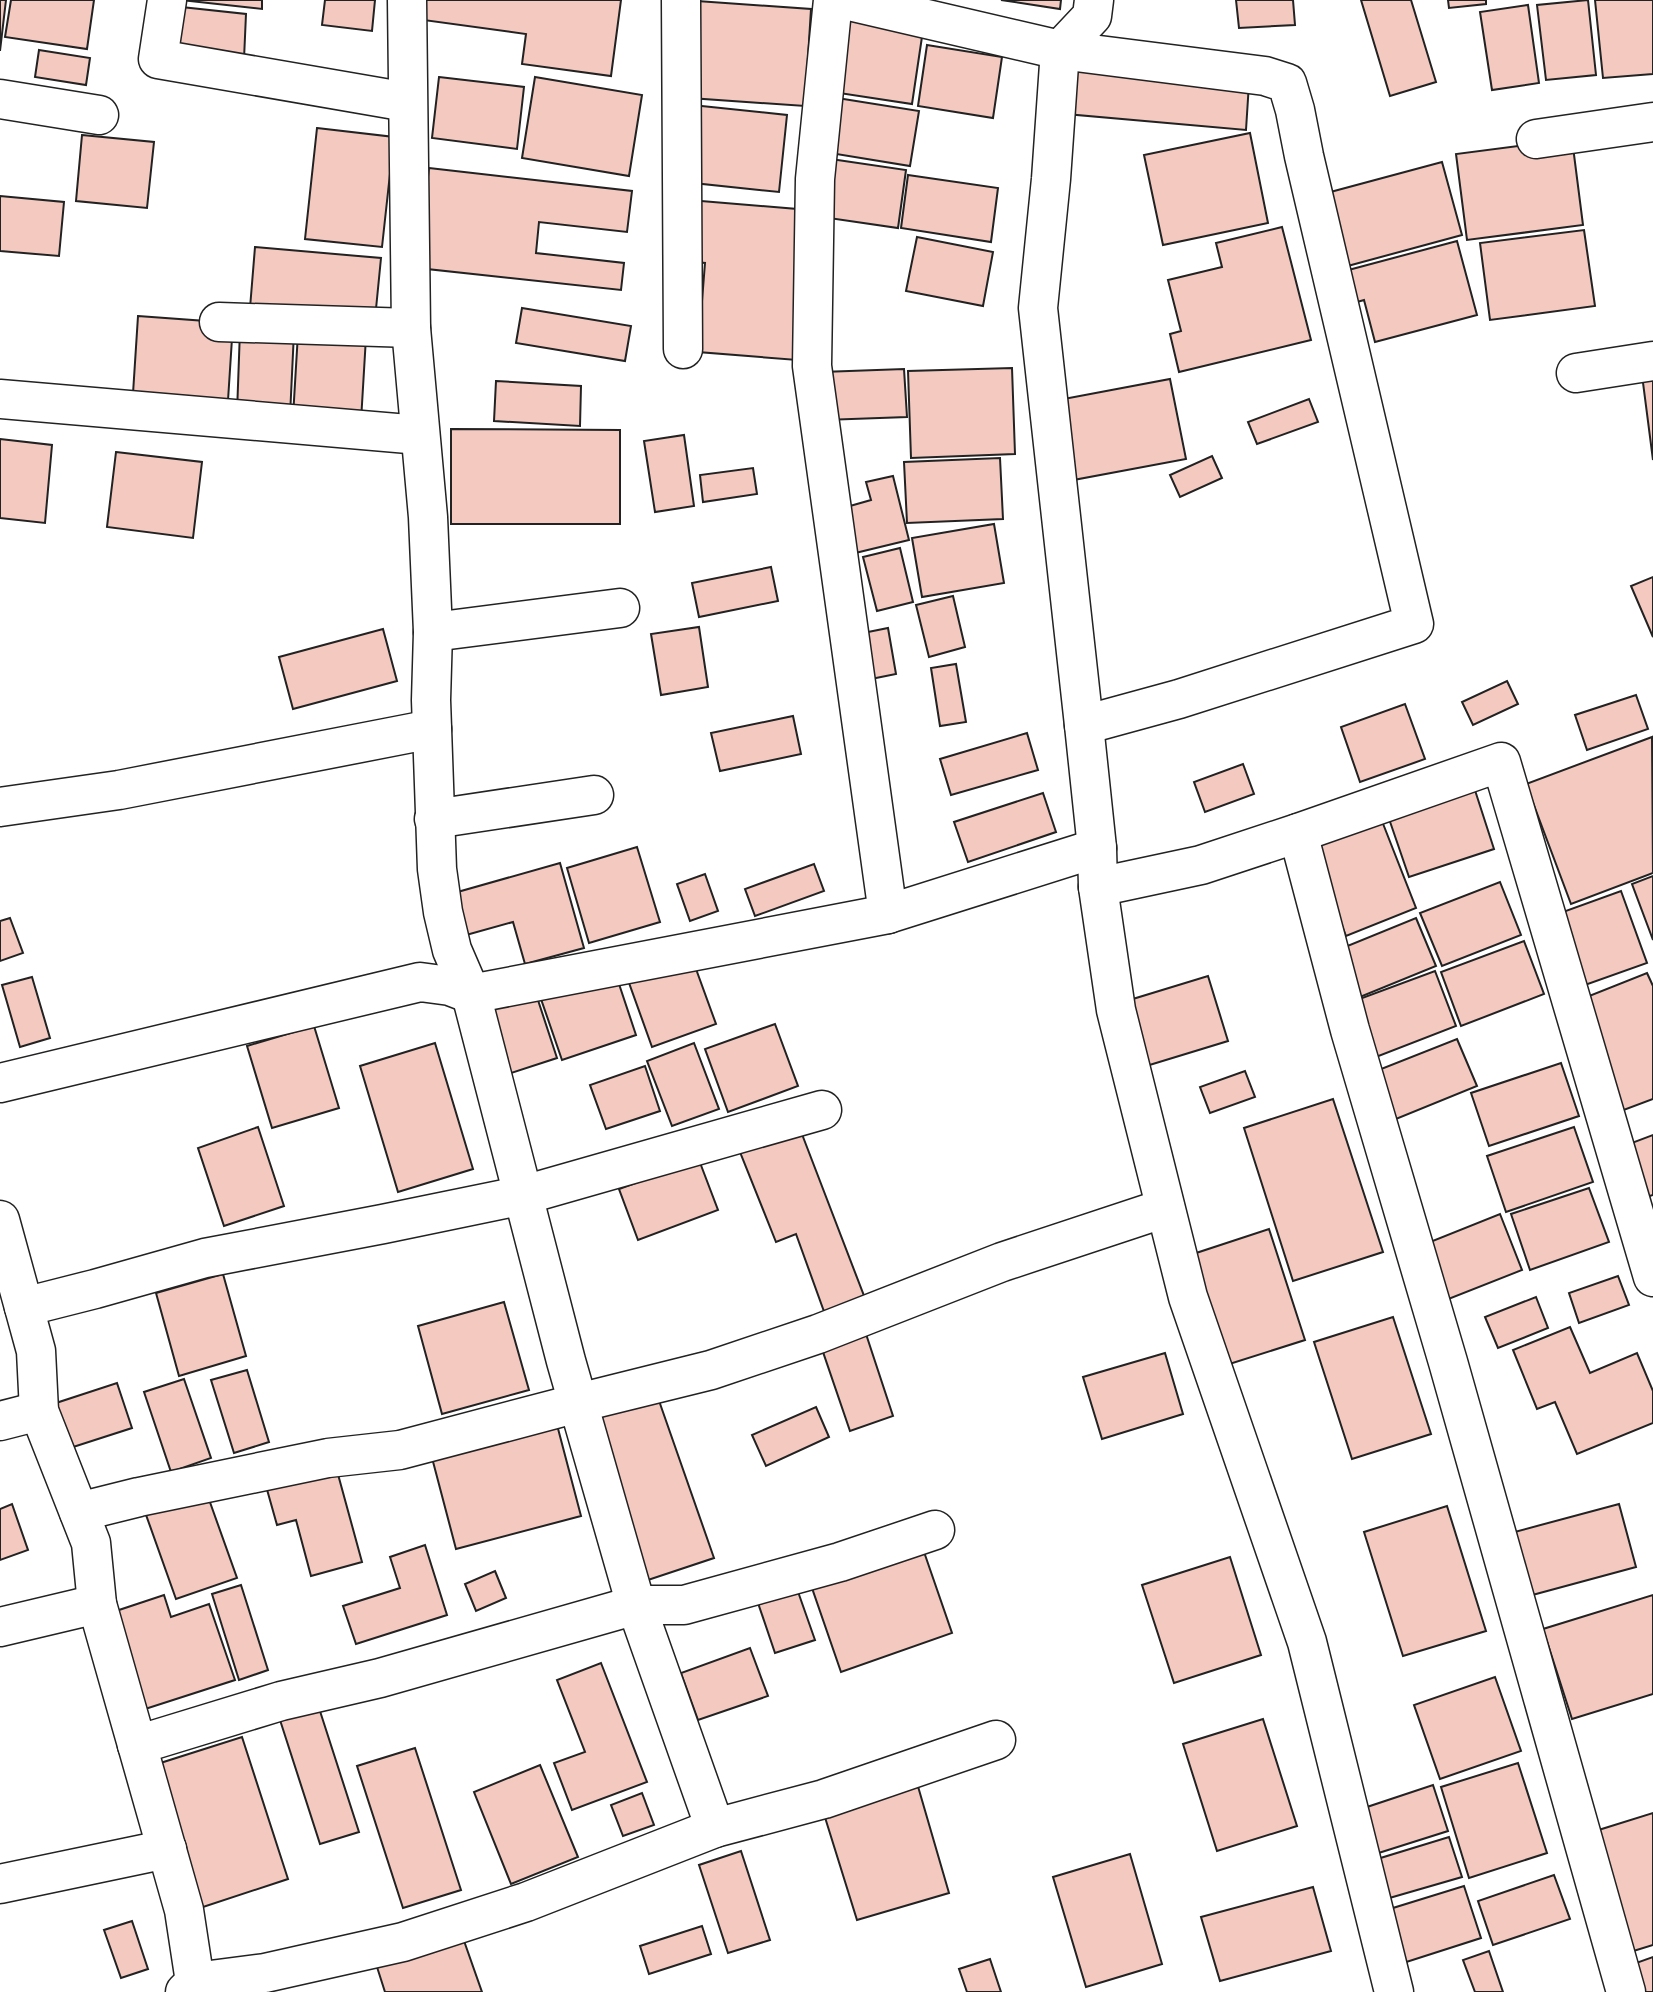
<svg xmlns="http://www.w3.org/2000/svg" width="1653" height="1992" font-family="Signika,sans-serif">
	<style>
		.building { fill: #f3c9c0; stroke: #222; stroke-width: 2 }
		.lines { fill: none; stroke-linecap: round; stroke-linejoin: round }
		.minor-casing { stroke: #222; stroke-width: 41 }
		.minor { stroke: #fff; stroke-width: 38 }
	</style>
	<rect width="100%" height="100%" fill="#fff"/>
	<g class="building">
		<polygon points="0,0 6,0 0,51"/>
		<polygon points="11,0 94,0 87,49 5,37"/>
		<polygon points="181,0 262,0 262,9"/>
		<polygon points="325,0 375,0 372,31 322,25"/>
		<polygon points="419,0 621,0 611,76 522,64 526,34 416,19"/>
		<polygon points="1001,0 1061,0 1060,9"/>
		<polygon points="1236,0 1293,0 1295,25 1239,28"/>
		<polygon points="1361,0 1411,0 1436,82 1390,96"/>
		<polygon points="1448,0 1486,0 1486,4 1449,8"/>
		<polygon points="1588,0 1596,75 1546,80 1537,5"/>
		<polygon points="1595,0 1653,0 1653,74 1603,78"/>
		<polygon points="697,1 811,9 805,106 690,98"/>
		<polygon points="1528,5 1539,83 1492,90 1480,12"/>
		<polygon points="172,6 246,14 244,59 173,43"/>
		<polygon points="836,18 923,30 912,104 826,91"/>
		<polygon points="927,45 1002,57 993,118 918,106"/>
		<polygon points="39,50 90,58 86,85 35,77"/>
		<polygon points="1070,66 1249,83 1246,130 1066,114"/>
		<polygon points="439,77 524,87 517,149 432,138"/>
		<polygon points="535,77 642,95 629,176 522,158"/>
		<polygon points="831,97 919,111 910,166 824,152"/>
		<polygon points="692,105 787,115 779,192 684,182"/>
		<polygon points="317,128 394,137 382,247 305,239"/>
		<polygon points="1250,133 1268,223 1163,245 1144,155"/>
		<polygon points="82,135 154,142 147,208 76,201"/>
		<polygon points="1572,139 1583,225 1467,240 1456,154"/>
		<polygon points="824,158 906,170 898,228 815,216"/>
		<polygon points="1442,162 1462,235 1344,267 1323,194"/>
		<polygon points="429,168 632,191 627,232 539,222 536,253 624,263 621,290 418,268"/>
		<polygon points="908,175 998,188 991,242 901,228"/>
		<polygon points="0,196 64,202 59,256 0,251"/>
		<polygon points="689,200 809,210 797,360 698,352 705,263 685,261"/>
		<polygon points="1282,227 1311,340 1179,372 1170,334 1181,331 1168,280 1222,267 1216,243"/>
		<polygon points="1584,230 1595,306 1490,320 1480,243"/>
		<polygon points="917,237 993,252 983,306 906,291"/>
		<polygon points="1457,241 1477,315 1375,342 1364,300 1350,304 1341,272"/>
		<polygon points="255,247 381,258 375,319 250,308"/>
		<polygon points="522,308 631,326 625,361 516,343"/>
		<polygon points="138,316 233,323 227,416 132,409"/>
		<polygon points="240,330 294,332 290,416 237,413"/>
		<polygon points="298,333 366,337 361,421 293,417"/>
		<polygon points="1012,368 1015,454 911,458 908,371"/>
		<polygon points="904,369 907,417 824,420 822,372"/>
		<polygon points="1653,374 1653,460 1642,375"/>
		<polygon points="1170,379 1186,459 1068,481 1053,401"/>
		<polygon points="496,381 581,386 580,426 494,421"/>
		<polygon points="1309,399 1318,422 1257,444 1248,422"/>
		<polygon points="451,429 620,430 620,524 451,524"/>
		<polygon points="684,435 694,506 655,512 644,441"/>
		<polygon points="0,439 52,445 45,523 0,518"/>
		<polygon points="116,452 202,462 193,538 107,527"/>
		<polygon points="1212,456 1222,478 1180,497 1170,475"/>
		<polygon points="1000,458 1003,519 907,523 904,462"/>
		<polygon points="753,468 757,494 703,502 700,475"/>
		<polygon points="893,476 909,540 847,555 836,510 871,500 866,482"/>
		<polygon points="994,524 1004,583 922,597 912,538"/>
		<polygon points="900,548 913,602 877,611 863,557"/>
		<polygon points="771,567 778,601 699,617 692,583"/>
		<polygon points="1653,577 1653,637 1631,586"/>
		<polygon points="953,596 965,647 929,657 916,605"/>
		<polygon points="699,627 708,687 661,695 651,634"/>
		<polygon points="888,628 896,674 861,681 853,635"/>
		<polygon points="383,629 397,681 293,709 279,657"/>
		<polygon points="956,664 966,722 940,726 931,668"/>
		<polygon points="1507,681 1518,704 1473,725 1462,702"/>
		<polygon points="1636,695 1648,729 1587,750 1575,715"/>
		<polygon points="1405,704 1425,759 1360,782 1341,727"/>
		<polygon points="793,716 801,754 720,771 711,733"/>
		<polygon points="1027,733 1038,770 951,795 940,759"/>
		<polygon points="1652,737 1653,873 1571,904 1526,784"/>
		<polygon points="1243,764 1254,794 1205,812 1194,782"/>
		<polygon points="1472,781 1494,849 1409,877 1386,810"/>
		<polygon points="1043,793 1056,832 968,862 954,822"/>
		<polygon points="1380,816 1416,908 1346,936 1310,843"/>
		<polygon points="637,847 660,922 589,943 567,868"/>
		<polygon points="560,863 584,948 525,964 513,922 459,937 447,895"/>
		<polygon points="814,864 824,891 755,916 745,889"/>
		<polygon points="705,874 718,911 690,921 677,884"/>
		<polygon points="1653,876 1653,940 1632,884"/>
		<polygon points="1500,882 1521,935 1442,966 1420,913"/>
		<polygon points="1621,891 1647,963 1585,985 1560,913"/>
		<polygon points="10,918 23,953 0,961 0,921"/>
		<polygon points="1416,918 1436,966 1360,997 1340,949"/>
		<polygon points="1524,941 1544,994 1461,1026 1441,972"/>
		<polygon points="692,958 716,1024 652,1047 628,980"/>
		<polygon points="1435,971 1456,1026 1376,1057 1354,1001"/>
		<polygon points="615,972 636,1035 562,1060 541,999"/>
		<polygon points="1647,973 1653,986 1653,1099 1621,1111 1579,1000"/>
		<polygon points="1208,976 1228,1041 1143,1067 1123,1002"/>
		<polygon points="32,977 50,1038 20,1047 2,985"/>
		<polygon points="535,991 557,1058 505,1075 483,1009"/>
		<polygon points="775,1024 798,1086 728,1112 705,1049"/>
		<polygon points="314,1026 339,1108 272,1128 247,1046"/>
		<polygon points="1457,1039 1477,1086 1396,1119 1376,1071"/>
		<polygon points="435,1043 473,1169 398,1192 360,1066"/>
		<polygon points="694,1043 719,1109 672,1126 647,1061"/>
		<polygon points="1561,1063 1579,1116 1489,1146 1471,1093"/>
		<polygon points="645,1066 660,1111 606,1129 590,1085"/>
		<polygon points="1245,1071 1255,1097 1210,1113 1200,1087"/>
		<polygon points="1333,1099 1383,1252 1293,1281 1244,1128"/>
		<polygon points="258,1127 284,1206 224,1226 198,1148"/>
		<polygon points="1574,1127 1593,1182 1506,1212 1487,1156"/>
		<polygon points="800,1129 866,1301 826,1317 796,1234 776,1242 740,1152"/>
		<polygon points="1653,1135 1653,1195 1640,1199 1621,1147"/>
		<polygon points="699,1160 718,1210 638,1240 619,1189"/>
		<polygon points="1589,1188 1609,1242 1530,1270 1511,1214"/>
		<polygon points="1500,1214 1522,1270 1446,1300 1425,1244"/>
		<polygon points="1269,1229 1305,1340 1220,1367 1184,1257"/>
		<polygon points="223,1274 246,1356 179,1376 156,1293"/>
		<polygon points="1618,1276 1629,1305 1579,1323 1569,1293"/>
		<polygon points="1536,1297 1548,1328 1498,1348 1485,1317"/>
		<polygon points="504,1302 529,1390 442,1414 418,1326"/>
		<polygon points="1393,1317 1431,1434 1352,1459 1314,1342"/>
		<polygon points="1570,1327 1590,1373 1637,1353 1653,1391 1653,1423 1577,1454 1555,1402 1537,1409 1513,1350"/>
		<polygon points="866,1334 893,1416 850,1431 822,1349"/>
		<polygon points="1165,1353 1183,1414 1102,1439 1083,1377"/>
		<polygon points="247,1370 269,1442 234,1453 211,1380"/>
		<polygon points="184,1379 211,1458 171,1472 144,1392"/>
		<polygon points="117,1383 132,1428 67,1449 53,1404"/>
		<polygon points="657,1395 714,1558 645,1581 589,1419"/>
		<polygon points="816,1407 829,1437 766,1466 752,1435"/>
		<polygon points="556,1421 581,1516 456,1549 431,1454"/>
		<polygon points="336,1467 362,1562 311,1576 296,1520 277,1525 266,1486"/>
		<polygon points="206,1491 237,1578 176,1599 145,1512"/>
		<polygon points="12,1504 28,1550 0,1560 0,1509"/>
		<polygon points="1619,1504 1636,1567 1525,1597 1507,1534"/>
		<polygon points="1447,1506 1486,1631 1403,1656 1364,1532"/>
		<polygon points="425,1545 447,1615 356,1644 343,1606 400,1588 390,1557"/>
		<polygon points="923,1549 952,1633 841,1672 812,1588"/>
		<polygon points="1230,1557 1261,1655 1174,1683 1142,1585"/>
		<polygon points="495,1571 506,1598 476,1611 465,1584"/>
		<polygon points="241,1585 268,1670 239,1680 212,1594"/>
		<polygon points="796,1586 815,1640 775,1653 757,1600"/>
		<polygon points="164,1595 171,1617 209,1604 235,1680 139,1711 107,1614"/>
		<polygon points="1653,1595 1653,1694 1572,1719 1543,1629"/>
		<polygon points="750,1648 768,1696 698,1720 681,1673"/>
		<polygon points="601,1663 647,1782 572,1810 554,1763 585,1752 557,1680"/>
		<polygon points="1495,1677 1521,1751 1440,1779 1414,1705"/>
		<polygon points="319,1708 359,1832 320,1844 280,1720"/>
		<polygon points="1263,1719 1297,1826 1217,1851 1183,1744"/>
		<polygon points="242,1737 288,1879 197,1909 151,1766"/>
		<polygon points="415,1748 461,1890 403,1908 357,1766"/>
		<polygon points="1518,1763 1547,1853 1469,1878 1441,1787"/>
		<polygon points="540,1765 578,1857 511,1884 474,1792"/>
		<polygon points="917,1783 949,1893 857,1920 823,1811"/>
		<polygon points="1433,1785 1448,1831 1366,1857 1352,1812"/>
		<polygon points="642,1793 654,1825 623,1836 611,1805"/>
		<polygon points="1653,1813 1653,1945 1627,1953 1589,1833"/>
		<polygon points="1449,1837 1462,1877 1386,1899 1374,1860"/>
		<polygon points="741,1851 770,1940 728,1953 699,1865"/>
		<polygon points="1130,1854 1162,1964 1086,1987 1053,1877"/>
		<polygon points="1554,1875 1570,1919 1493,1945 1478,1901"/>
		<polygon points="1464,1886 1481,1938 1397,1965 1380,1912"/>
		<polygon points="1313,1887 1331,1951 1220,1981 1201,1917"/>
		<polygon points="132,1921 148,1969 121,1978 104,1930"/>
		<polygon points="702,1926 711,1954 649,1974 640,1946"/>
		<polygon points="463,1938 482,1992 385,1992 377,1967"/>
		<polygon points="1489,1951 1503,1992 1475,1992 1463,1960"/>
		<polygon points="1653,1957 1653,1992 1645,1992 1636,1963"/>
		<polygon points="990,1959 1001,1992 967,1992 959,1969"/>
	</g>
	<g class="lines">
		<g class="minor-casing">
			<g id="minor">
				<polyline points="167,0 158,59 407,102"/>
				<polyline points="681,0 683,349"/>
				<polyline points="833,0 815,179 812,366 888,914"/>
				<polyline points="845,0 1060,50 1265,76 1287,83 1295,110 1304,156 1414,624 1179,699 1084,725"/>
				<polyline points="1094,0 1092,16 1060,50 1051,179 1038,308 1084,725 1097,848 1098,887 1116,1010 1188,1297 1307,1642 1394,1992"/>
				<polyline points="0,99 99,115"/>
				<polyline points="1536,139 1653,122"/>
				<polyline points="219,322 411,328"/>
				<polyline points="1576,373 1653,361"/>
				<polyline points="0,399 420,435"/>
				<polyline points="433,632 620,608"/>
				<polyline points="0,807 119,790 432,729"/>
				<polyline points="434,819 594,795"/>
				<polyline points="1298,833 1350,1030 1448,1362 1626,1992"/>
				<polyline points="1098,887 1201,865 1298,833 1501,762 1653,1277"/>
				<polyline points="0,1083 420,982 450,986 471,994 888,914 1097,848"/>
				<polyline points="0,1220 36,1351 39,1411 91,1543 97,1604 184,1910 195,1982 185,1992"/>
				<polyline points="24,1307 95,1289 205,1258 383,1224 524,1195 822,1110"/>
				<polyline points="0,1421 39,1411"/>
				<polyline points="79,1512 139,1497 328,1458 400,1450 578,1403 711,1370 818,1334 1002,1262 1165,1208"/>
				<polyline points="0,1627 97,1604"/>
				<polyline points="137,1745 281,1701 380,1678 636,1605 684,1605 840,1562 935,1530"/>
				<polyline points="715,1828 824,1799 996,1740"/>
				<polyline points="0,1884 167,1849"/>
				<polyline points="195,1982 265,1973 403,1942 526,1902 715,1828 636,1605 566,1361 471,994 452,950 443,912 437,869 431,700 433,632 428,517 411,328 407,0"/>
			</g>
		</g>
		<use href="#minor" class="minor"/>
	</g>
</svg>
